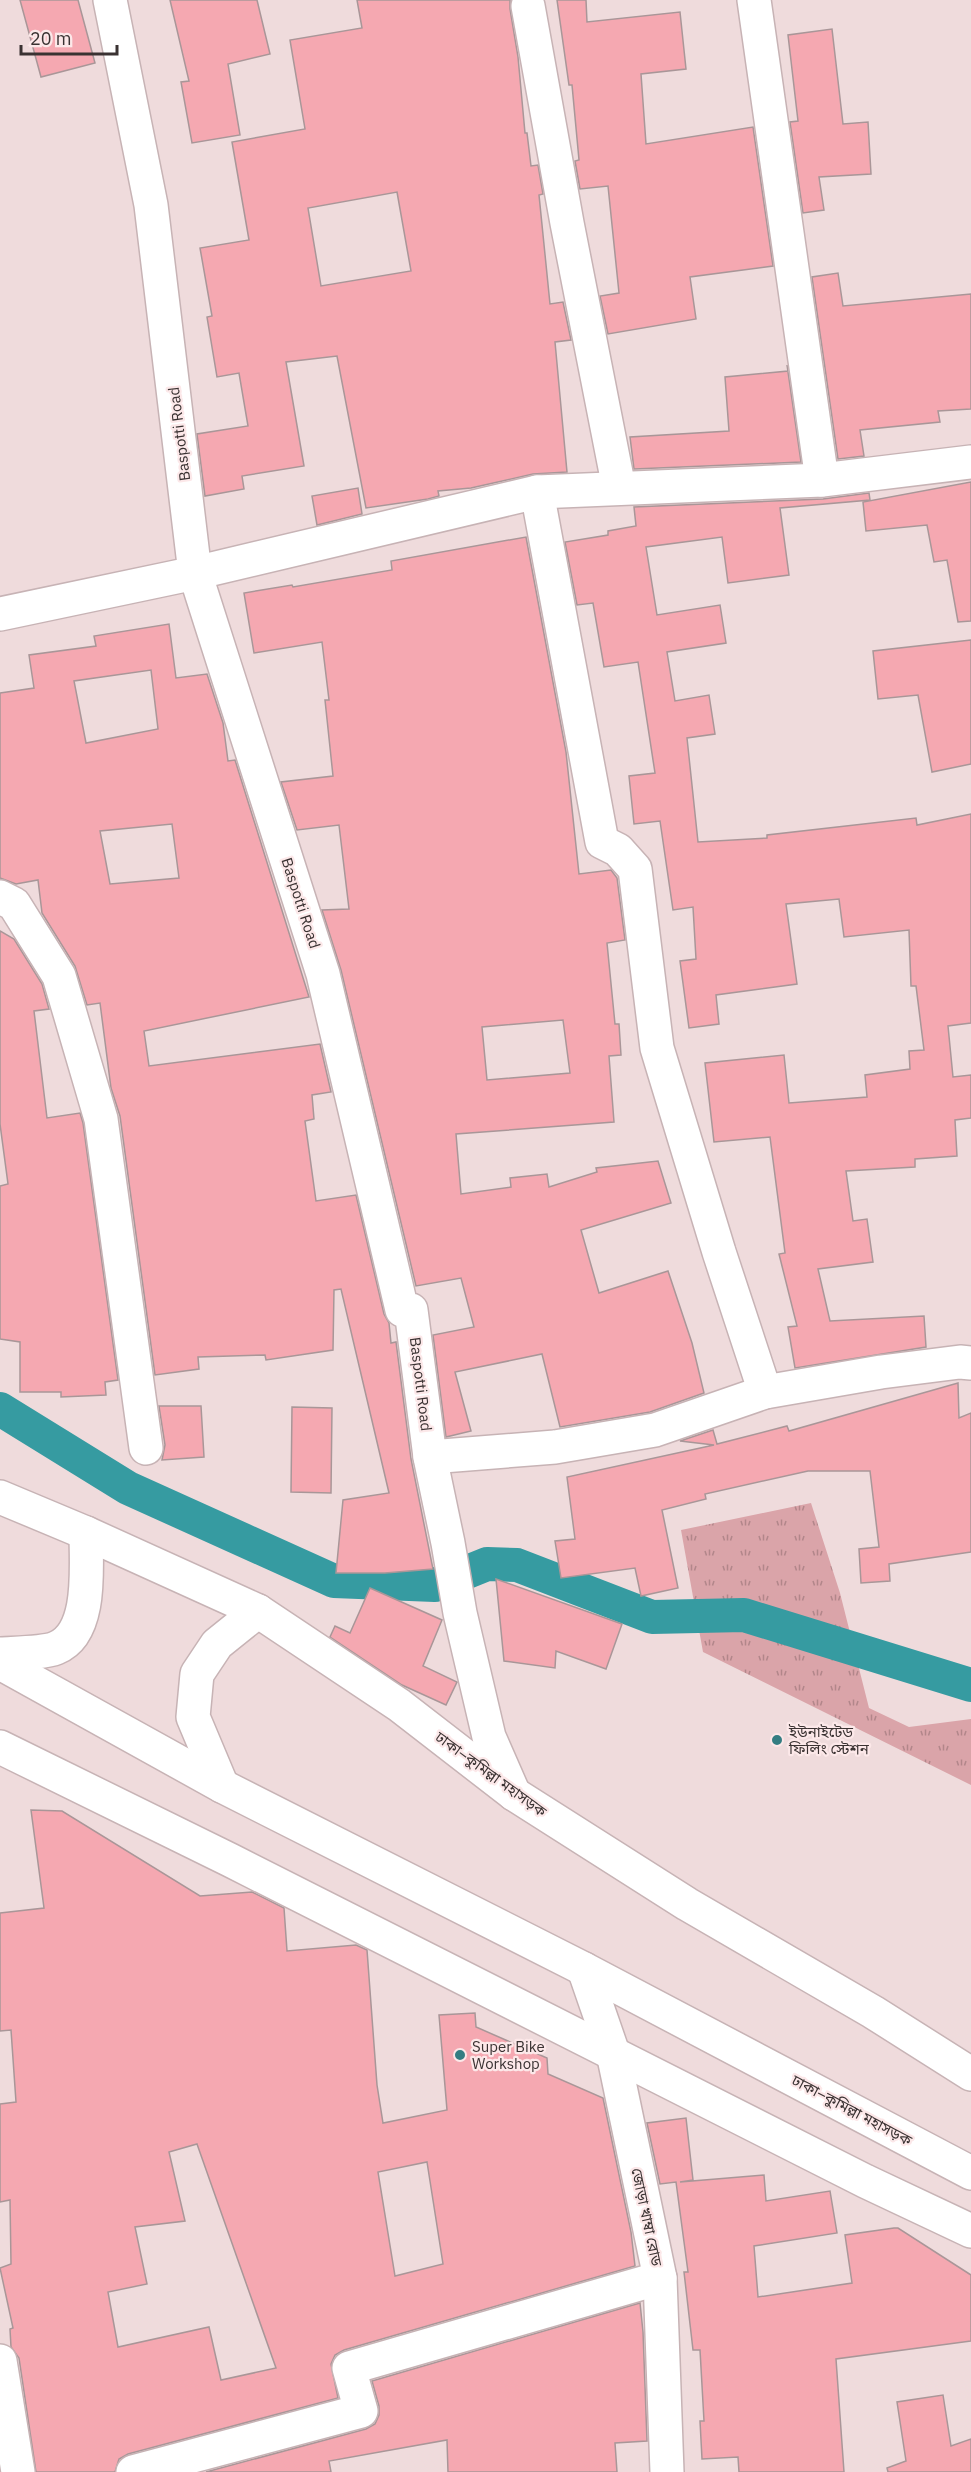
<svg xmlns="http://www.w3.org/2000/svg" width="971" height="2472" font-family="'IBM Plex Sans','Noto Sans Bengali',sans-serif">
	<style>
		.grass { fill: url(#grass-tufts) }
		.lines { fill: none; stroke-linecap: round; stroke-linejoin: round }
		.canal { stroke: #369ba1; stroke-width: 34 }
		.building { fill: #f5a8b1; stroke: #a99698; stroke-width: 1.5; fill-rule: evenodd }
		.minor-casing { stroke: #c7b3b5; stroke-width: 36 }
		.trunk-casing { stroke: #c7b3b5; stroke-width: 36 }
		.minor { stroke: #fff; stroke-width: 33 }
		.trunk { stroke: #fff; stroke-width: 33 }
		.poi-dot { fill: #347d82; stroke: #fce8e9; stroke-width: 2 }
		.labels { text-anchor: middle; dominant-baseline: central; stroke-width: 4.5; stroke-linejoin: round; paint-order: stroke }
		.street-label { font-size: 15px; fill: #3a3232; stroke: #fce8e9 }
		.poi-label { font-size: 15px; fill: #3a3232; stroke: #fce8e9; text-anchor: start }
	</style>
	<defs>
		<pattern id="grass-tufts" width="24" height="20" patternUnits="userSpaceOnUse" patternTransform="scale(1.5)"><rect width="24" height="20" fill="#daa4a9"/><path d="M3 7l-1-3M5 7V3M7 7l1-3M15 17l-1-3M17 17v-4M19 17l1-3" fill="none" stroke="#b2868a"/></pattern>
	</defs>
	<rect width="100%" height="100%" fill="#efdbdc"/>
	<polygon class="grass" points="811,1503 840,1593 869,1708 909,1727 971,1719 971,1785 703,1652 681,1530"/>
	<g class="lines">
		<polyline class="canal" points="0,1409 128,1488 334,1581 435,1585 487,1564 517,1565 652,1617 744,1615 971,1685"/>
	</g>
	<g class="building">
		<polygon points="20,0 78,0 95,63 41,77"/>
		<polygon points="170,0 257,0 270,54 228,64 240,135 192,143 181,82 189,81"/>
		<path d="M 357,0 L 510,0 L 510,9 L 518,57 L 525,133 L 527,133 L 531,166 L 538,165 L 543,194 L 539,195 L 550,304 L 563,302 L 571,340 L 555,342 L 567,472 L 533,474 L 471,488 L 438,491 L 439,496 L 428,499 L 366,508 L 337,356 L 286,362 L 304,466 L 242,476 L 244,489 L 205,496 L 197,434 L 248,426 L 239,373 L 217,377 L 207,317 L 212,316 L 200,248 L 249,240 L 232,142 L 305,129 L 290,40 L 362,28 ZM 397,192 L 411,271 L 321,286 L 308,208 Z"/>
		<polygon points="557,0 586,0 587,22 680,12 686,69 641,74 646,144 753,127 773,266 690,277 696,319 608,334 600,296 619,293 608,186 580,189 575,161 579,160 572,85 569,85"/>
		<polygon points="832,29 843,124 868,122 871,174 819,177 824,210 803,213 790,122 798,121 788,35"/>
		<polygon points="838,273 843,306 971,294 971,409 938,411 940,422 860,430 864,456 838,459 812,277"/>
		<polygon points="787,365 801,462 634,469 630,437 729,431 725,377 788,371"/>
		<polygon points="971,482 971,621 958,622 947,560 934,562 927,525 866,531 863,502"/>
		<polygon points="358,488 362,514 317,525 312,496"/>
		<polygon points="869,493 870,500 780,508 789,575 728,583 722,537 646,547 657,615 720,605 726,643 667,652 675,701 709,695 715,734 687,738 698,842 767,838 767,835 916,818 917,825 971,814 971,1023 948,1026 953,1077 971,1075 971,1118 955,1120 957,1156 915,1159 915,1167 846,1171 853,1221 867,1219 873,1262 818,1269 830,1321 924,1316 926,1347 795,1368 788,1327 797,1326 779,1254 785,1253 770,1137 714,1142 705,1063 784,1055 789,1103 867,1097 865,1075 910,1069 909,1051 924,1050 916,986 911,986 909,930 844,937 839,899 786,904 797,984 716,995 719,1024 689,1028 680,961 696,959 693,907 673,910 660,821 634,824 629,776 655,773 638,662 604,667 593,603 577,605 565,542 608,535 608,531 636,526 634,507 823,499"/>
		<path d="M 526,537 L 566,752 L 579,874 L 611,870 L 617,878 L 625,940 L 607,943 L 615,1024 L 619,1024 L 621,1055 L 609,1056 L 614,1122 L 456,1134 L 461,1194 L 511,1187 L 510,1178 L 547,1174 L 549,1187 L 597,1172 L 596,1168 L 658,1161 L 671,1203 L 581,1230 L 599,1293 L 668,1271 L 692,1343 L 704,1393 L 650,1412 L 560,1427 L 542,1354 L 455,1372 L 471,1431 L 446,1437 L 433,1335 L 474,1327 L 461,1278 L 416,1286 L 341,970 L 322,910 L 349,909 L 339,825 L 297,830 L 281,782 L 333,776 L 325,700 L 329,700 L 322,642 L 254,653 L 244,593 L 292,585 L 293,587 L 392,570 L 391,561 ZM 563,1020 L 570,1073 L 487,1080 L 482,1027 Z"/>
		<path d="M 169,624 L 176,678 L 207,674 L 223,723 L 228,761 L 235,760 L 309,997 L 144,1031 L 149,1066 L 320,1044 L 331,1092 L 312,1095 L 314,1119 L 305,1121 L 316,1201 L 356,1195 L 384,1314 L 389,1323 L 391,1343 L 396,1342 L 411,1459 L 433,1569 L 385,1573 L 336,1573 L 343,1500 L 389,1493 L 341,1289 L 334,1290 L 333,1350 L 266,1360 L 265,1355 L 198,1357 L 199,1369 L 155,1375 L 120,1116 L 111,1088 L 100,1003 L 87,1005 L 75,966 L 42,913 L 38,880 L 16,884 L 0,878 L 0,693 L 34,688 L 29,655 L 96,646 L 94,636 ZM 151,670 L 158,729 L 86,743 L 74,681 ZM 172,824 L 179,878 L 110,884 L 100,831 Z"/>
		<polygon points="971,640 971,764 932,772 918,695 878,699 873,651"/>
		<polygon points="0,931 14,939 42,984 49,1009 34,1011 47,1118 80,1113 83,1123 118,1380 105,1382 106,1395 61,1397 61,1392 20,1392 20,1342 0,1339 0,1186 8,1184 0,1124"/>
		<polygon points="958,1383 959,1418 971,1413 971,1552 889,1564 890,1581 861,1583 859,1549 879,1547 870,1471 808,1471 705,1494 706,1499 662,1510 678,1588 641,1596 635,1568 561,1578 555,1541 575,1539 567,1477 714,1445 680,1441 713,1430 717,1444 787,1426 789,1431"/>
		<polygon points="159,1406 201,1406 204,1457 162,1460 165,1445"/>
		<polygon points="292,1407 332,1408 331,1493 291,1492"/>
		<polygon points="496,1579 622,1624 606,1669 556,1651 555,1668 504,1661"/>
		<polygon points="370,1588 442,1620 423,1666 457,1682 446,1705 402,1685 330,1637 335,1626 350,1633"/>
		<path d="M 31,1810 L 62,1811 L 200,1896 L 252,1892 L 284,1908 L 287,1951 L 356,1945 L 367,1950 L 377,2085 L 383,2123 L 447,2110 L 439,2015 L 475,2013 L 476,2027 L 547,2058 L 548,2074 L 603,2098 L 631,2232 L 635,2266 L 344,2350 L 335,2355 L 331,2364 L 338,2398 L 128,2454 L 119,2459 L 115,2472 L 36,2472 L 19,2358 L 11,2347 L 10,2329 L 13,2328 L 0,2268 L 11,2264 L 10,2200 L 0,2202 L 0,2104 L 16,2102 L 11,2030 L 0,2031 L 0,1913 L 44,1908 ZM 197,2144 L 276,2368 L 221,2380 L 209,2327 L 118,2347 L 108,2292 L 147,2284 L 135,2227 L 185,2221 L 169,2152 ZM 427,2162 L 443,2264 L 395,2276 L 378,2172 Z"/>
		<polygon points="686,2118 693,2180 680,2182 764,2175 766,2201 830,2191 837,2233 754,2246 758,2297 852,2283 845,2235 894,2228 898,2228 971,2275 971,2341 836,2359 844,2472 739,2472 738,2457 702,2459 700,2421 704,2421 700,2350 693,2350 684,2272 688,2272 676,2182 660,2184 647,2123"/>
		<polygon points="640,2303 643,2332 647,2441 615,2443 617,2472 448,2472 447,2440 329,2461 331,2472 206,2472 366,2429 375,2424 379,2415 379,2406 372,2381"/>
		<polygon points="943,2395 951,2446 971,2439 971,2472 888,2472 887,2468 906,2461 897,2402"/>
	</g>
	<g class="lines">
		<g class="minor-casing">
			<g id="minor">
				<polyline points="110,0 151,205 195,573 323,974 402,1310 411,1310 430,1457 448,1543 460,1613 489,1737 514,1794"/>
				<polyline points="754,0 822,480"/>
				<polyline points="528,6 567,223 619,488"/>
				<polyline points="537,492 602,842 618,850 635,869 657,1048 719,1252 765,1392"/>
				<polyline points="0,614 195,573 537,492 822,480 971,462"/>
				<polyline points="0,897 14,904 59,976 101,1119 146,1448"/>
				<polyline points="430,1457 555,1447 655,1430 765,1392 881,1372 960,1362 971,1363"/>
				<polyline points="0,1747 230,1860 865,2181 971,2231"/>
				<polyline points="584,1969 613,2053 660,2278 667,2472"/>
				<polyline points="0,2361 18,2472"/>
				<polyline points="133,2472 361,2411 349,2368 660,2278"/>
			</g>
		</g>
		<g class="trunk-casing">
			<g id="trunk">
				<polyline points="0,1497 86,1533 258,1611 399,1705 514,1794 687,1904 873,2012 971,2074"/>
				<path d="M 0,1654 C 14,1653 44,1653 56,1648 C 93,1633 86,1566 86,1533"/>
				<polyline points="0,1663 222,1786 584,1969 971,2173"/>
				<polyline points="222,1786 193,1717 197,1674 217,1644 258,1611"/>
			</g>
		</g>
		<use href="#minor" class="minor"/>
		<use href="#trunk" class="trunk"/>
	</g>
	<g class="poi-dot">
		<circle cx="777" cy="1740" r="6"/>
		<circle cx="460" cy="2055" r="6"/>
	</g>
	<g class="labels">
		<g class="street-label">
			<text transform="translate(179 434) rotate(-97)">Baspotti Road</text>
			<text transform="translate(301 903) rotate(72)">Baspotti Road</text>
			<text transform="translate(421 1384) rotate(83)">Baspotti Road</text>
			<text transform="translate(491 1774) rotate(36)">ঢাকা–কুমিল্লা মহাসড়ক</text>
			<text transform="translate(852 2110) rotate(28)">ঢাকা–কুমিল্লা মহাসড়ক</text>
			<text transform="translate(647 2217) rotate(78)">জোড়া খাম্বা রোড</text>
		</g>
		<g class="poi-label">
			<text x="789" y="1731">ইউনাইটেড<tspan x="789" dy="17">ফিলিং স্টেশন</tspan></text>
			<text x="472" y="2046">Super Bike<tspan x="472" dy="17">Workshop</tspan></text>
		</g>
	</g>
	<path d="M21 45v9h96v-9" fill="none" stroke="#3a3232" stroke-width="3"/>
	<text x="30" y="45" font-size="18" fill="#3a3232" stroke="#fce8e9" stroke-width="4.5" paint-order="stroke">20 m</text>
</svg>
